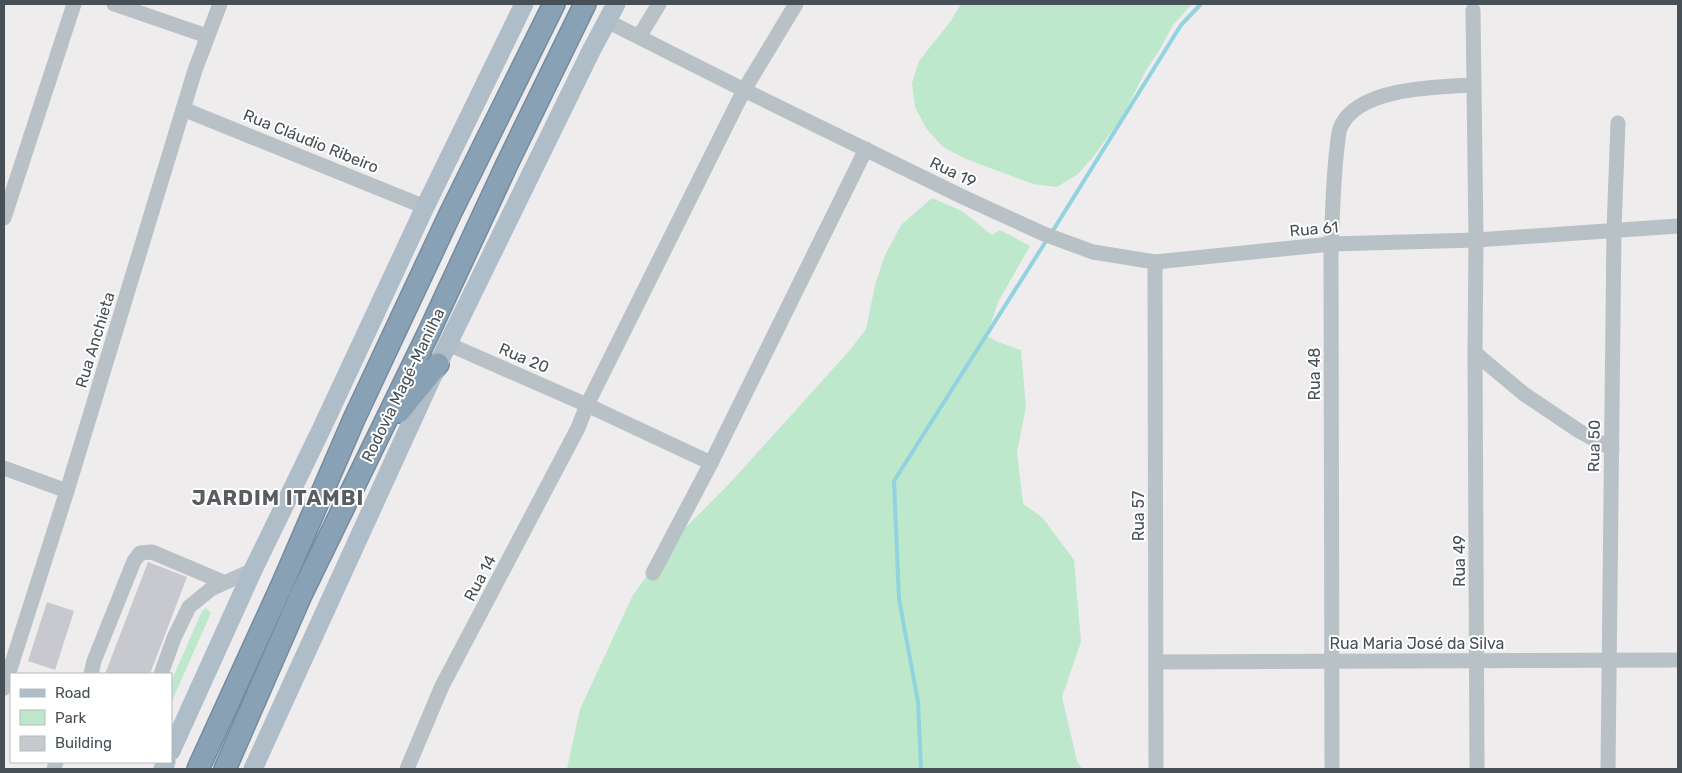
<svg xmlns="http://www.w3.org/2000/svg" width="1682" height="773" font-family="Rubik,sans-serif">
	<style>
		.green { fill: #bee8cc }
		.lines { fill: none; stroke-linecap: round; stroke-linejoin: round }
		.stream { stroke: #91d3df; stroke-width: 4 }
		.building { fill: #c7c9ce }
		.highway-casing { stroke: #748ca0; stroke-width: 24 }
		.minor { stroke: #b8c1c6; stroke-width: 15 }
		.major { stroke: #aebdc8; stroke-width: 19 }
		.highway { stroke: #89a1b5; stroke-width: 21 }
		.labels { text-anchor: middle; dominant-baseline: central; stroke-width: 4; stroke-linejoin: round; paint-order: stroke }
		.street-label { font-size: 16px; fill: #465056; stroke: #fff }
		.district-label { font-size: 21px; font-weight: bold; letter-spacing: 1px; fill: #595c60; stroke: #fff }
	</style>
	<rect width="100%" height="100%" fill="#eeecec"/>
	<g class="green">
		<polygon points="961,4 1192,4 1173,25 1159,51 1145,72 1123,116 1093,157 1078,174 1057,187 1033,184 966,159 943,147 926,128 915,107 912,83 919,61 950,22"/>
		<polygon points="932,198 962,211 992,235 1000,230 1030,246 998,302 987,336 998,342 1021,350 1026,407 1017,452 1023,504 1042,517 1074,560 1081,642 1062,697 1077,761 1082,769 567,769 580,709 633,595 672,541 728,485 850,350 866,329 875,285 885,255 901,225"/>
		<polygon points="206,608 211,613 171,703 171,682 202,611"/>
	</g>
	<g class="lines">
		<g class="stream">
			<polyline points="1052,232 1181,25 1201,4"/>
			<polyline points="921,769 918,702 899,599 894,481 1048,238"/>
		</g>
	</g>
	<g class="building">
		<polygon points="148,562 187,577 150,674 105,674"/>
		<polygon points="47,602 74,611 55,670 28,661"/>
	</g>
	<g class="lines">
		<g class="highway-casing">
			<g id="highway">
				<polyline points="399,412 438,364"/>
				<polyline points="198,769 282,585 354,419 451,212 554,4"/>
				<polyline points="225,769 301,595 428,334 508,162 585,4"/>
			</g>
		</g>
		<g class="minor">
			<polyline points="114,4 207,36"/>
			<polyline points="1473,10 1476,240 1475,353 1524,394 1579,431 1612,449"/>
			<polyline points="607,21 744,90 963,197 1044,234 1093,252 1155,262 1331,244 1476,240 1678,226"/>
			<polyline points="639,37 659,4"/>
			<polyline points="183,109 425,207"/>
			<polyline points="4,218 74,4"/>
			<polyline points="1155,262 1156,769"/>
			<polyline points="448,344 587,405 711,463 866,149"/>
			<polyline points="1475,353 1477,769"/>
			<polyline points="4,468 67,491"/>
			<polyline points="653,573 711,463"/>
			<polyline points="1156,662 1678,660"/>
			<polyline points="91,674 94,661 134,561 140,553 152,552 223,582"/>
			<polyline points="161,674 174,638 189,607 211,589 253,570"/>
			<polyline points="4,688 67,491 195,70 220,4"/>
			<polyline points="54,769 56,762"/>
			<polyline points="407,769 442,686 578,428 587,405 744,90 796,4"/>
			<path d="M 1332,769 L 1331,244 C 1333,212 1333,180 1337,148 C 1338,141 1338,132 1341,126 C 1359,87 1438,87 1474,85"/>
			<polyline points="1608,769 1614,229 1618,123"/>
		</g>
		<g class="major">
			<polyline points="171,751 253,570 321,430 425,207 524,4"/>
			<polyline points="163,769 166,762"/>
			<polyline points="253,769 438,364 591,51 616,4"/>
		</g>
		<use href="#highway" class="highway"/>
	</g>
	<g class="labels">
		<g class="street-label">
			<text transform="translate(311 141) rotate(22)">Rua Cláudio Ribeiro</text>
			<text transform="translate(953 172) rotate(26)">Rua 19</text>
			<text transform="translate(1314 229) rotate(-5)">Rua 61</text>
			<text transform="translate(95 340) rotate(-73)">Rua Anchieta</text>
			<text transform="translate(524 358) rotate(23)">Rua 20</text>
			<text transform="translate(1314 374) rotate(-90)">Rua 48</text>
			<text transform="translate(403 385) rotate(-64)">Rodovia Magé-Manilha</text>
			<text transform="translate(1594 446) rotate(-89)">Rua 50</text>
			<text transform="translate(1138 516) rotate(-90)">Rua 57</text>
			<text transform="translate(1459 561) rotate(-90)">Rua 49</text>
			<text transform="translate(480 578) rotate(-62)">Rua 14</text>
			<text x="1417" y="643">Rua Maria José da Silva</text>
		</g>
		<g class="district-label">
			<text x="278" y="497">JARDIM ITAMBI</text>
		</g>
	</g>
	<rect width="1682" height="773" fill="none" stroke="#465056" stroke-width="10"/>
	<rect x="10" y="673" width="162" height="90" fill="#ffffff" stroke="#b5b9bb"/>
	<rect x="20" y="689" width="25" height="8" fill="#aebdc8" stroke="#b5b9bb"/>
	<text x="55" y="698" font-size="15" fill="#465056">Road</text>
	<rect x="20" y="710" width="25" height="15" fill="#bee8cc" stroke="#b5b9bb"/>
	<text x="55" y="723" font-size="15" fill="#465056">Park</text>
	<rect x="20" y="736" width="25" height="15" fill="#c7c9ce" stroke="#b5b9bb"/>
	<text x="55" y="748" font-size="15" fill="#465056">Building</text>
</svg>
